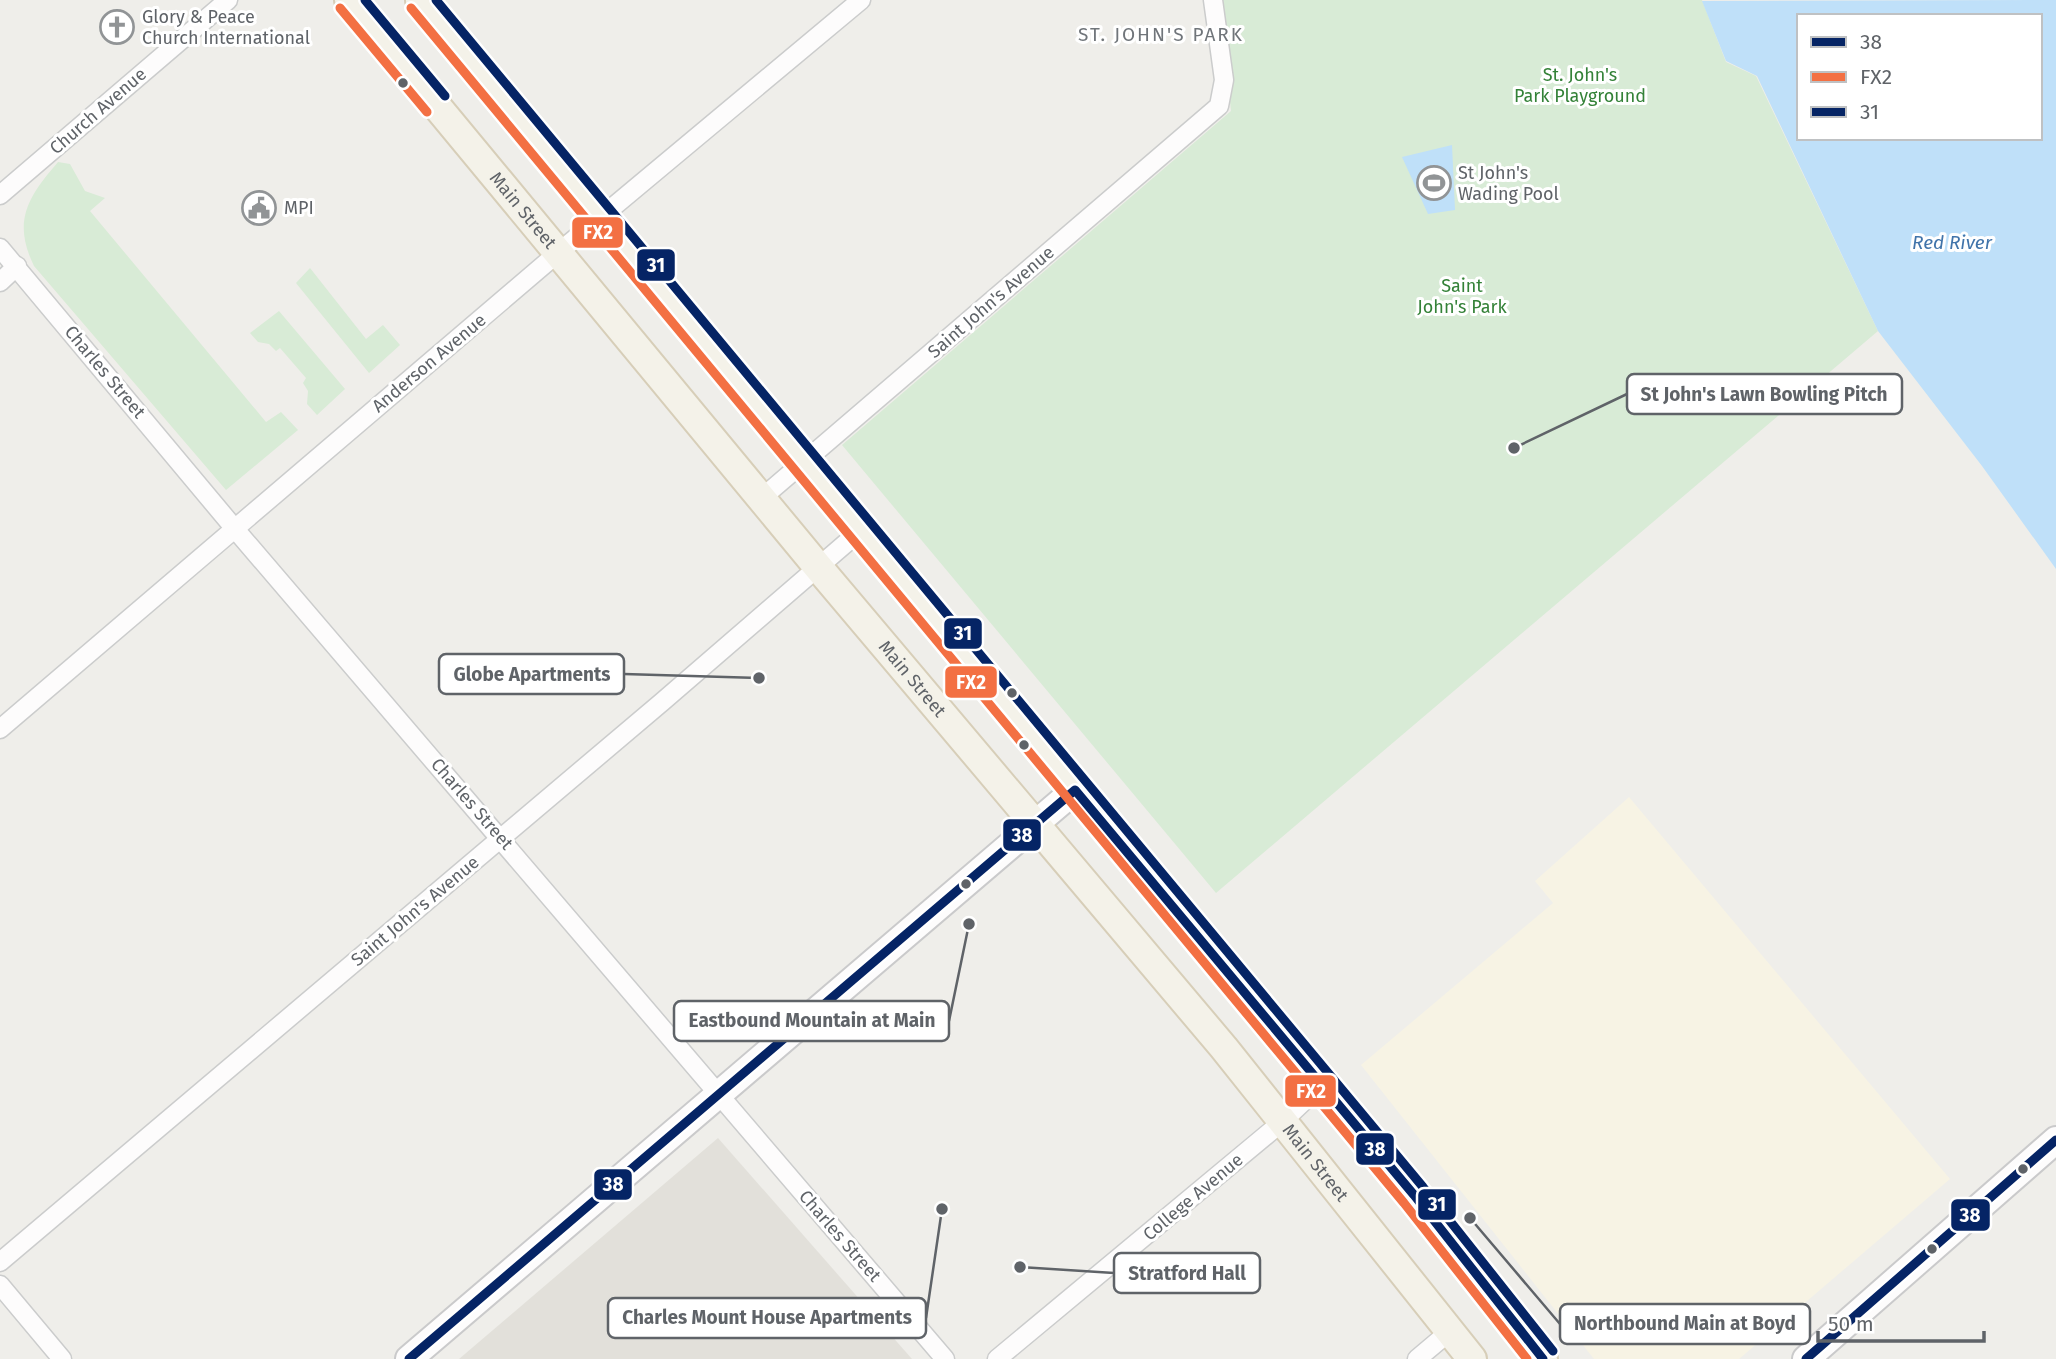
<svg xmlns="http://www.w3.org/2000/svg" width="2056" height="1359" font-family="'Fira Sans',sans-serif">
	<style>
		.commercial { fill: #f7f3e4 }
		.education { fill: #e2e0da }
		.green { fill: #d8ebd6 }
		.water { fill: #bfe0f9; fill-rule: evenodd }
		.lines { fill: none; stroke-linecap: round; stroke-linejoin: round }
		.minor-casing { stroke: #cbcccc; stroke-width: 21 }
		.secondary-casing { stroke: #cacacb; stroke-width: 30 }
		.primary-casing { stroke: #d7ceb8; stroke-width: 32 }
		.minor { stroke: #fdfcfc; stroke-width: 18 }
		.secondary { stroke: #fdfcfc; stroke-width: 26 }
		.primary { stroke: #f4f2e9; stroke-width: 28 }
		.bus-1-casing { stroke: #fff; stroke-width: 14 }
		.bus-2-casing { stroke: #fff; stroke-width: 14 }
		.bus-3-casing { stroke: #fff; stroke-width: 14 }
		.bus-1 { stroke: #052465; stroke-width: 9 }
		.bus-2 { stroke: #f37043; stroke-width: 9 }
		.bus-3 { stroke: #052465; stroke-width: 9 }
		.bus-dot { fill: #5f6368; stroke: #fff; stroke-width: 2.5 }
		.labels { text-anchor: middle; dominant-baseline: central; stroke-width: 6; stroke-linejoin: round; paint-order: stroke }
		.poi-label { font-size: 18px; fill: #5f6368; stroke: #fff; text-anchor: start }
		.park-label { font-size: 18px; fill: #348238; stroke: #fff }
		.street-label { font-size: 18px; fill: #5f6368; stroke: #fff }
		.neighbourhood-label { font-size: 19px; letter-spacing: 2px; fill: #70757a; stroke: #fff }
		.water-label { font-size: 19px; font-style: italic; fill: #4174aa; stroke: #fff }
		.leader { fill: none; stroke: #5f6368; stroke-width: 2.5 }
		.callout-dot { fill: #5f6368; stroke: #fff; stroke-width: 2.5 }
		.callout { fill: #fff; stroke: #5f6368; stroke-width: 2.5 }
		.callout-label { font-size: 19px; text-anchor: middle; font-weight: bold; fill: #5f6368 }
		.line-badge { stroke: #fff; stroke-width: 2.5 }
		.badge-label { font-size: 19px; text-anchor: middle; font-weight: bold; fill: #fff }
	</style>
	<rect width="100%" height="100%" fill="#efeeea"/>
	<polygon class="commercial" points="1629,797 1950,1179 1739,1359 1594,1359 1361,1065 1553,903 1535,881"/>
	<polygon class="education" points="718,1138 912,1359 459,1359"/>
	<g class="green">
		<polygon points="1219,0 1702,0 1726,62 1756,76 1878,331 1216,893 842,445 1231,111"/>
		<path d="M 58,162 L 70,164 L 85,191 L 105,198 L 90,211 L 266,422 L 281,412 L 298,430 L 226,490 L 34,266 C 12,221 28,197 58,162 Z"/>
		<polygon points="310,268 366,339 383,325 400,345 369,373 296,283"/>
		<polygon points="279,311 345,389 317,415 307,404 308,391 303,383 306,378 280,348 276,351 269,344 258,342 250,333"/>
	</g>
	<g class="water">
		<path d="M 2056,0 L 2056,569 L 1982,466 L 1878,331 L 1757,76 L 1726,61 L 1702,1 ZM 1799,16 L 2040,16 L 2040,138 L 1799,138 Z"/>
		<polygon points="1452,145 1455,210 1428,214 1402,157"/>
	</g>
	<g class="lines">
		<g class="minor-casing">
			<g id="minor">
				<polyline points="0,195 228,0"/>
				<polyline points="0,248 235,529 945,1359"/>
				<polyline points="0,282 17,266"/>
				<polyline points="763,497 1219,106 1224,80 1213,0"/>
				<polyline points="0,729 559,252 861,0"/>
				<polyline points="0,1262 662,702 860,531"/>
				<polyline points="0,1285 62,1359"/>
				<polyline points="997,1359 1282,1122 1321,1085"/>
				<polyline points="1417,1359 1449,1332"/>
			</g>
		</g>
		<g class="secondary-casing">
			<g id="secondary">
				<polyline points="409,1359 1075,790"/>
				<polyline points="1806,1359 2056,1140"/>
			</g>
		</g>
		<g class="primary-casing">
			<g id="primary">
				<path id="s1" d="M 349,0 L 818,567 L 1224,1048 L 1472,1359"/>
				<polyline points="420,0 1414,1195 1543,1359"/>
			</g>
		</g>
		<use href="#minor" class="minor"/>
		<use href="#secondary" class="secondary"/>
		<use href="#primary" class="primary"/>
		<g class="bus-1-casing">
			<g id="bus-1">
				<polyline points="409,1359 1075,790 1414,1195 1543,1359"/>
				<polyline points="1806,1359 2056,1140"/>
			</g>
		</g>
		<g class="bus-2-casing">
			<g id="bus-2">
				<polyline points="340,8 427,112"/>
				<polyline points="411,8 1404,1203 1527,1359"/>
			</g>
		</g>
		<g class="bus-3-casing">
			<g id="bus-3">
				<polyline points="365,0 445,96"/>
				<polyline points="436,0 1423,1187 1553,1351"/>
			</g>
		</g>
		<use href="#bus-1" class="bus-1"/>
		<use href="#bus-2" class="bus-2"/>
		<use href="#bus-3" class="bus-3"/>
	</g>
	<defs>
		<g id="church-ring" transform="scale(1.75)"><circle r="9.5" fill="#fff" stroke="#919496" stroke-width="1.5"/><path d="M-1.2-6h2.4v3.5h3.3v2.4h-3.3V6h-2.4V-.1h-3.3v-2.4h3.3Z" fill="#919496"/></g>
		<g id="stadium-ring" transform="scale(1.75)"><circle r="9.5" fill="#fff" stroke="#919496" stroke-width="1.5"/><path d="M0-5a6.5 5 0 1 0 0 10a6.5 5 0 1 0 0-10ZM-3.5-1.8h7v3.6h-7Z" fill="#919496"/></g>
		<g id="civic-ring" transform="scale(1.75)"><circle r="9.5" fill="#fff" stroke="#919496" stroke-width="1.5"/><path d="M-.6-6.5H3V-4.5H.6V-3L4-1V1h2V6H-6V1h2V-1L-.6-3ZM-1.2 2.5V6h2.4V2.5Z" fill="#919496"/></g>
	</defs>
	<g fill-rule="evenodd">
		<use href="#church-ring" x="117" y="27"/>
		<use href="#stadium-ring" x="1434" y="183"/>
		<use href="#civic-ring" x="259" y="208"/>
	</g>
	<g class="bus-dot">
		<circle cx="403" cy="83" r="6"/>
		<circle cx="1012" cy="693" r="6"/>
		<circle cx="1024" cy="745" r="6"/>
		<circle cx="966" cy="884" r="6"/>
		<circle cx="2023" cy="1169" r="6"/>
		<circle cx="1932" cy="1249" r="6"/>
	</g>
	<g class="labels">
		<g class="poi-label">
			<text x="142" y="17">Glory &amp; Peace<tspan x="142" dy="21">Church International</tspan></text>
			<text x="1458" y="173">St John's<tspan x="1458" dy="21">Wading Pool</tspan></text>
			<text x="284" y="208">MPI</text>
		</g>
		<g class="park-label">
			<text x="1580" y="75">St. John's<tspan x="1580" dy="21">Park Playground</tspan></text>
			<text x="1462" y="286">Saint<tspan x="1462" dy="21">John's Park</tspan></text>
		</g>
		<g class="street-label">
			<text transform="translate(98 111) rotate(-41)">Church Avenue</text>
			<text stroke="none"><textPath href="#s1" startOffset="273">Main Street</textPath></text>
			<text transform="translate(991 302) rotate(-41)">Saint John's Avenue</text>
			<text transform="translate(429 363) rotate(-40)">Anderson Avenue</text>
			<text transform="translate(105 372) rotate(50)">Charles Street</text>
			<text stroke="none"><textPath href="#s1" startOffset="882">Main Street</textPath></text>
			<text transform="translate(472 804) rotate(49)">Charles Street</text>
			<text transform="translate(415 911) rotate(-40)">Saint John's Avenue</text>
			<text stroke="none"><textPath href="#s1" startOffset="1512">Main Street</textPath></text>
			<text transform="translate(1193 1197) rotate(-40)">College Avenue</text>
			<text transform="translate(840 1236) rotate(49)">Charles Street</text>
		</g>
		<g class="neighbourhood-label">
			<text x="1161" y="34">ST. JOHN'S PARK</text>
		</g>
		<g class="water-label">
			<text x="1952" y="242">Red River</text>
		</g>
	</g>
	<path class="leader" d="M1514 448L1627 394M759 678L624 674M969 924L949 1021M1020 1267L1114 1273M942 1209L926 1318M1470 1218L1560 1324"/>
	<g class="callout-dot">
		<circle cx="1514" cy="448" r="7"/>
		<circle cx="759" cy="678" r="7"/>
		<circle cx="969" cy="924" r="7"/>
		<circle cx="1020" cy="1267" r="7"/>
		<circle cx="942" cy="1209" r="7"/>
		<circle cx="1470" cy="1218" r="7"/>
	</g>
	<g class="callout">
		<rect x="1627" y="374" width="275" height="40" rx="7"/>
		<rect x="439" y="654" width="185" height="40" rx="7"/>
		<rect x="674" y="1001" width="275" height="40" rx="7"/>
		<rect x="1114" y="1253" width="146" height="40" rx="7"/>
		<rect x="608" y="1298" width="318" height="40" rx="7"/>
		<rect x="1560" y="1304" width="250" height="40" rx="7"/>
	</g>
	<g class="callout-label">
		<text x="1764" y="401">St John's Lawn Bowling Pitch</text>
		<text x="532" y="681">Globe Apartments</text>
		<text x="812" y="1027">Eastbound Mountain at Main</text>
		<text x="1187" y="1280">Stratford Hall</text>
		<text x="767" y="1324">Charles Mount House Apartments</text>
		<text x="1685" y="1330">Northbound Main at Boyd</text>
	</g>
	<g class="line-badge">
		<rect x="571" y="216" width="53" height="33" rx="7" fill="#f37043"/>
		<rect x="636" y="248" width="40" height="34" rx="7" fill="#052465"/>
		<rect x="943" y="617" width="40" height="33" rx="7" fill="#052465"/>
		<rect x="944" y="665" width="54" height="34" rx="7" fill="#f37043"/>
		<rect x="1002" y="818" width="40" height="34" rx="7" fill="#052465"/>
		<rect x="1284" y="1074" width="53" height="34" rx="7" fill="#f37043"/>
		<rect x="1355" y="1132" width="40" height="34" rx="7" fill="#052465"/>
		<rect x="593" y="1168" width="40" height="33" rx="7" fill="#052465"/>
		<rect x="1417" y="1188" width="40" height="33" rx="7" fill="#052465"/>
		<rect x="1950" y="1198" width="41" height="34" rx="7" fill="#052465"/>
	</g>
	<g class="badge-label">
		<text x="598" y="239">FX2</text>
		<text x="656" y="272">31</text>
		<text x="963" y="640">31</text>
		<text x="971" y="689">FX2</text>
		<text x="1022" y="842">38</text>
		<text x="1311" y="1098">FX2</text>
		<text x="1375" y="1156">38</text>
		<text x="613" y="1191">38</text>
		<text x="1437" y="1211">31</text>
		<text x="1970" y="1222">38</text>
	</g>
	<rect x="1797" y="14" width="245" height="126" fill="#ffffff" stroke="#bfc1c3" stroke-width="2"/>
	<rect x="1811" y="37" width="35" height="10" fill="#052465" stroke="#bfc1c3" stroke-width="2"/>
	<text x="1860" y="49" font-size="21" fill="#5f6368">38</text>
	<rect x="1811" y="72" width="35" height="10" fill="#f37043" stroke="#bfc1c3" stroke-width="2"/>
	<text x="1860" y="84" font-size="21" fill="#5f6368">FX2</text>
	<rect x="1811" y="107" width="35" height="10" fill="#052465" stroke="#bfc1c3" stroke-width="2"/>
	<text x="1860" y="119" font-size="21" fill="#5f6368">31</text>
	<path d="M1818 1331v10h166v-10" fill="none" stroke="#5f6368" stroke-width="3.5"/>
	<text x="1828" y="1331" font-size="21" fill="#5f6368" stroke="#ffffff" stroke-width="5" paint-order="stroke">50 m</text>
</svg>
